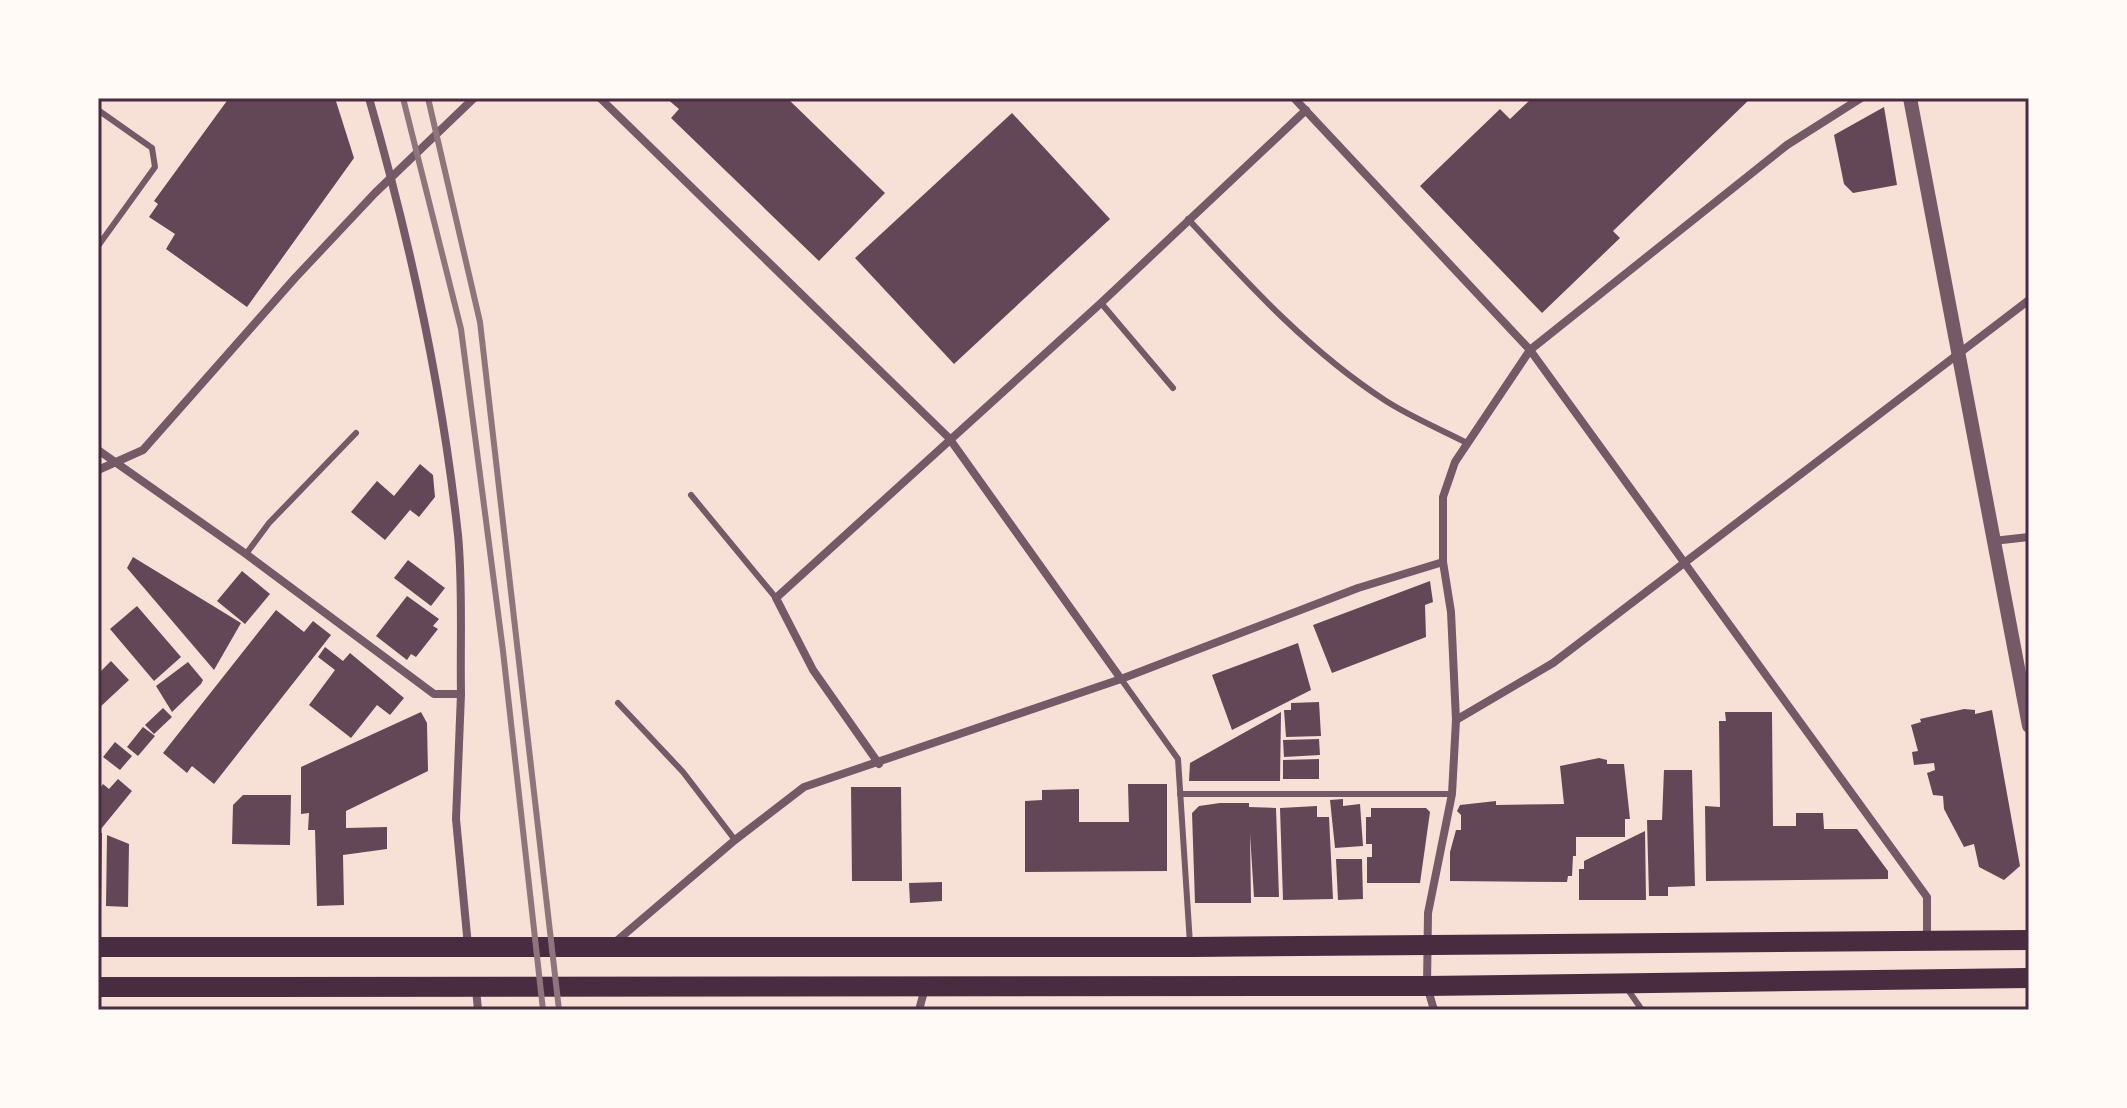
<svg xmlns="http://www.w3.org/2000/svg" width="2127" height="1108" font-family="'Public Sans',sans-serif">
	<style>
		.building { fill: #644757 }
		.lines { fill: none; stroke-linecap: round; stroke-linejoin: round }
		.service { stroke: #755966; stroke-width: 6 }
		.minor { stroke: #755966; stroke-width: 8 }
		.tertiary { stroke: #755966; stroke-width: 14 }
		.primary { stroke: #4a2c40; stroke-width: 20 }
		.rail { stroke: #8f747c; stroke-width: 6 }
		.neatline { fill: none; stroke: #4a2c40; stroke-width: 3 }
	</style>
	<rect width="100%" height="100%" fill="#f7e1d7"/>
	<g class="building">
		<polygon points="229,98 335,98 354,158 247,307 166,249 175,234 149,217 158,204 154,201"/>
		<polygon points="666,98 787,98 885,193 819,261 671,118 679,109"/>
		<polygon points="1532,98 1751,98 1613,231 1620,238 1542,313 1420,186 1500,109 1510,119"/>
		<polygon points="1884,107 1897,185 1853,193 1844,184 1834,135"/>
		<polygon points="1012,113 1110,219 954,364 855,258"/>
		<polygon points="420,464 433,475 435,497 419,517 410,510 385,540 351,512 377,481 394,496"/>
		<polygon points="133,557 241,623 214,670 127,568"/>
		<polygon points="408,560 445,588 431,606 394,578"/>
		<polygon points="242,571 270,594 245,624 217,601"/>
		<polygon points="1430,581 1433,602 1425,605 1426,637 1332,673 1313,625"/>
		<polygon points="407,596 439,619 433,626 438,629 416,657 411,654 407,660 376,636"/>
		<polygon points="137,606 181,657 154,681 110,629"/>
		<polygon points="276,610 304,632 313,621 331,635 214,784 192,766 187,773 163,753"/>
		<polygon points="1298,643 1311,690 1232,730 1212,675"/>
		<polygon points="325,647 343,661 350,653 404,698 390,715 377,705 351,738 309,705 335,670 318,657"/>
		<polygon points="111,661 129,680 98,709 98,674"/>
		<polygon points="188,662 203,680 201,684 172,712 156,686"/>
		<polygon points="1319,702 1321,736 1286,737 1284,710 1291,710 1291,703"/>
		<polygon points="163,708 172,717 154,734 145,725"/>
		<polygon points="1964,709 1975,710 1975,714 1992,710 2020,866 2004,880 1979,867 1974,844 1964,847 1944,809 1943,796 1933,795 1927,773 1935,770 1934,763 1914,765 1912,752 1918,751 1911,725 1921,722 1920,719"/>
		<polygon points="421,712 427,723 428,771 346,811 346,828 387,827 387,849 343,855 344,905 317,906 315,830 308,830 309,813 301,814 301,767"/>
		<polygon points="1281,712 1280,781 1189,781 1190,763"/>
		<polygon points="1725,712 1772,712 1773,826 1796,826 1796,813 1823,813 1824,829 1857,829 1888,871 1888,879 1706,881 1705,806 1720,807 1719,721 1726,721"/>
		<polygon points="143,727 155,736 138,756 127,747"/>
		<polygon points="1319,739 1320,755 1284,757 1283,740"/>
		<polygon points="115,742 132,756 120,770 103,757"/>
		<polygon points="1599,758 1607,760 1607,764 1624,764 1630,819 1625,819 1625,837 1576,837 1576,856 1573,856 1572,876 1568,876 1567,882 1450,881 1450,852 1456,830 1461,830 1461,815 1457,811 1460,805 1496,801 1496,805 1564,804 1560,766"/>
		<polygon points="1319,759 1319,779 1283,779 1283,760"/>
		<polygon points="1664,770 1692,770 1695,886 1668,887 1668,896 1649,896 1647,820 1662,820"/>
		<polygon points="118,779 132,791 101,829 98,826 98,791 103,784 109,789"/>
		<polygon points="1128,784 1167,784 1167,871 1025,872 1025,801 1042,800 1042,790 1079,789 1079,822 1129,822"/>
		<polygon points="851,787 901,787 902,881 852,881"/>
		<polygon points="243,795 291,795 290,845 232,844 233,805"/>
		<polygon points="1343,799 1343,806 1360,804 1363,846 1335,848 1330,800"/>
		<polygon points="1220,803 1249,803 1249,807 1276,808 1279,897 1254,897 1250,834 1251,903 1195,903 1192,813 1199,806"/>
		<polygon points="1317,806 1317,817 1329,817 1333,899 1283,900 1280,808"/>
		<polygon points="1371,808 1426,808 1430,812 1420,883 1367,883 1367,857 1372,857 1372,844 1366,844 1366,817 1371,817"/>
		<polygon points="1645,831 1646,900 1579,900 1579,869 1584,869 1584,861"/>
		<polygon points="98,833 102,833 101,910 98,910"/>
		<polygon points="107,835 129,844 128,907 106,906"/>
		<polygon points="1336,859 1362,859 1363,899 1338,900"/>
		<polygon points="942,882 942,901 910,903 909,883"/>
	</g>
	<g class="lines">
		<g class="service">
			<polyline points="98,110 152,148 155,167 98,246"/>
			<path d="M 1188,219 C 1249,285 1310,352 1386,401 C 1411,417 1440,429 1467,443"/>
			<polyline points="1101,303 1173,388"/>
			<polyline points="691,495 776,598"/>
			<polyline points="246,554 269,523 356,433"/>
			<polyline points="1121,679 1178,759 1190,944"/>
			<polyline points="618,703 683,772 735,840"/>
			<polyline points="1180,794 1452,794"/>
			<polyline points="1626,987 1642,1010"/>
		</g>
		<g class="minor">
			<path d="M 369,98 C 410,241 442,387 458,535 C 463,587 460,641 461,694"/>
			<polyline points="600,98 949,438 1121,679"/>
			<polyline points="1294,98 1530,350 1927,897 1927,939"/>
			<polyline points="98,450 246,554 434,694 461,694 456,819 468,946"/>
			<polyline points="98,470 143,450 295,278 375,193 474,98"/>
			<polyline points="1993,541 2029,537"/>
			<polyline points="1456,720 1553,663 2029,300"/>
			<polyline points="879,764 813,670 776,598 1101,303 1306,110"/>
			<polyline points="613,944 735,840 804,787 1121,679 1358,588 1443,562"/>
			<polyline points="476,989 478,1010"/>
			<polyline points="919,1010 925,988"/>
			<polyline points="1434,1010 1427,986 1428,913 1452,794 1456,720 1451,612 1443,562 1443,497 1455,462 1530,350 1787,145 1861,98"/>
		</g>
		<polyline class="tertiary" points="1910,98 2029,726"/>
		<g class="primary">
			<polyline points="98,947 1191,947 2029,940"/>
			<polyline points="98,987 1427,986 2029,978"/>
		</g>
		<g class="rail">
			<polyline points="403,98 461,329 503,651 543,1010"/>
			<polyline points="428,98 480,322 559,1010"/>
		</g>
	</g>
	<rect width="2127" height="1108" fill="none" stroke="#fffaf5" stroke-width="200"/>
	<rect x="100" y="100" width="1927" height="908" class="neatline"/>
</svg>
